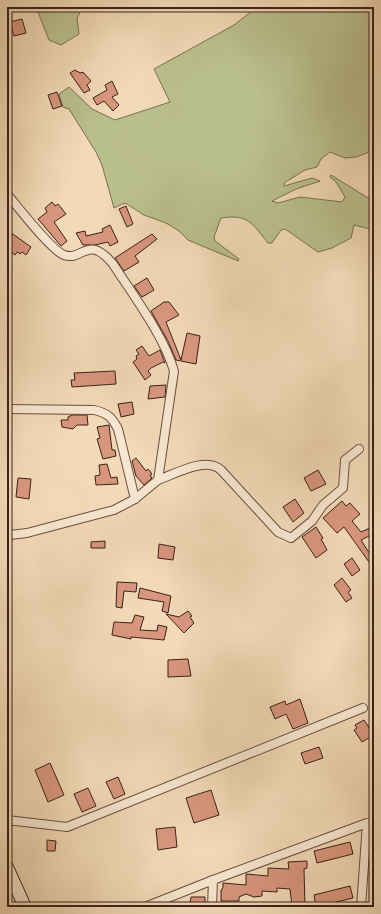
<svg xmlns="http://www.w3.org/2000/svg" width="381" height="914" font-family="'Old Standard TT',serif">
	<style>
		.green { fill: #babf8e; stroke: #7a7053 }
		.building { fill: #d8967e; stroke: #3b2118 }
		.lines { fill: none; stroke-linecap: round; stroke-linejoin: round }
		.street-casing { stroke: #694f40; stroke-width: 10 }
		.secondary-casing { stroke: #3b2118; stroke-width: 14 }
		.street { stroke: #f7e6d0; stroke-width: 8 }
		.secondary { stroke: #f7e6d0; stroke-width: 12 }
	</style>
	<rect width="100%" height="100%" fill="#f2d9b7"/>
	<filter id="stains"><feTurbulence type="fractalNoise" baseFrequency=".005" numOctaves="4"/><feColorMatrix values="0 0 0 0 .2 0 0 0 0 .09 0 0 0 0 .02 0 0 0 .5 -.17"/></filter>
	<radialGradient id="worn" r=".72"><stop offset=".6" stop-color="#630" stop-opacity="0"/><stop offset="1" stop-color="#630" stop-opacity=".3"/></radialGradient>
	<g class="green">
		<polygon points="36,7 83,7 77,18 79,34 61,45 49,40"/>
		<path d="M 257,7 L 374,7 L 374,146 L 367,153 L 356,157 L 345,158 L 330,152 L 321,159 L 317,167 L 305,170 L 284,183 L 284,186 L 312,178 L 320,181 L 296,189 L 272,201 L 278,203 L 300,197 L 342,202 L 345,197 L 336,182 L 330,177 L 331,175 L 373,201 L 374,228 C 367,230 361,226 354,225 L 351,238 L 332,248 L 318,252 L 285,229 L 281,230 L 272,243 L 268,243 C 252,223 248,214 221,218 L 214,237 L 215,241 L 239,259 L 238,261 L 188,240 L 179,231 L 166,223 L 144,215 L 125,203 L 114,208 L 102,165 L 96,152 L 69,109 L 63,107 L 59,94 L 69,87 L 92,109 L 115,120 L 170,102 L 154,69 L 234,25 Z"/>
	</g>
	<g class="building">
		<polygon points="22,19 26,33 14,36 10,22"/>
		<polygon points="75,70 80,73 83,72 91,81 87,85 90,90 84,93 70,73"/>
		<polygon points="112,81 118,94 112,97 119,105 113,111 104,101 97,105 93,98 107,90 105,85"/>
		<polygon points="57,92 62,106 53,109 48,95"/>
		<polygon points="52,202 55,206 58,204 66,214 54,222 67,241 61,246 38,219 47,212 45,208"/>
		<polygon points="126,206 133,224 127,227 119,209"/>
		<polygon points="110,225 118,242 110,246 108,242 95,245 83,245 76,233 85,231 86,236 103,232 102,229"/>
		<polygon points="10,232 31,247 26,255 22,252 20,254 17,252 15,255 7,249 10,244 7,241 7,235"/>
		<polygon points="152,234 157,239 135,256 139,262 124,271 115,258"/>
		<polygon points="147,278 154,290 142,297 134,286"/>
		<polygon points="164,302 169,302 179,315 166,322 181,360 187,333 200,336 196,364 176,360 168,341 151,311"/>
		<polygon points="142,346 149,356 160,350 165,363 163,362 151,368 148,371 151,375 145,380 133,362 137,359 136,356 139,354 136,350"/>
		<polygon points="115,371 116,384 72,387 71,380 75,380 74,373"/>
		<polygon points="166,385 165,397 148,399 150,386"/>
		<polygon points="132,402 134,414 121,417 118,404"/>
		<polygon points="72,415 87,415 88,425 77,425 73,429 62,427 61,420 68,420 68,417"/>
		<polygon points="109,425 112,450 115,450 116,456 103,459 97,439 100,438 97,427"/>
		<polygon points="136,458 146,471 148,469 152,474 150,475 152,478 144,485 136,476 132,461"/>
		<polygon points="107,464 111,478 117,477 118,484 96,485 95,476 100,475 99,465"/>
		<polygon points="318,470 326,484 311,491 304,478"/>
		<polygon points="18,478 31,479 29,499 16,497"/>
		<polygon points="295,499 304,513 293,522 283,507"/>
		<polygon points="342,501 346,506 350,503 360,514 352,521 361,532 370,528 373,534 361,540 373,559 369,562 344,527 337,533 323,518"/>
		<polygon points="316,527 323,538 321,539 327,550 316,558 302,537"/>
		<polygon points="105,541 105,548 91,548 91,542"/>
		<polygon points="159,544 175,547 173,560 158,558"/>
		<polygon points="352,558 360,570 352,576 344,564"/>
		<polygon points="342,578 351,590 348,592 352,598 346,602 334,585"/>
		<polygon points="117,582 137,583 136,592 124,591 122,608 116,607"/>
		<polygon points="140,588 171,596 168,613 162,611 164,602 138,598"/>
		<polygon points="188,611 192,616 190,617 194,623 184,633 166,614 179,617"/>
		<polygon points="135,615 144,617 140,630 157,631 158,625 167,627 164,640 131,637 131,639 112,635 114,622 132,623"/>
		<polygon points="188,659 191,676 168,677 168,660"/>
		<polygon points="300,699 308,723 293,729 286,714 275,719 270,707 285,701 286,705"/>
		<polygon points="364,720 374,735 362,742 354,730 357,728 355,725"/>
		<polygon points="319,747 323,758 305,764 301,753"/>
		<polygon points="50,763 64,795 48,802 35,770"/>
		<polygon points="118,777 125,794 114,799 106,782"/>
		<polygon points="88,788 96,806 82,812 74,794"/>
		<polygon points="211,790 219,815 194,823 186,798"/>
		<polygon points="175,827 177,847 158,850 156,829"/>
		<polygon points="47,840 56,841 55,851 47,851"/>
		<polygon points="350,842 353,854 317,863 314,851"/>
		<polygon points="307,861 307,868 304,869 305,906 292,906 290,889 277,888 277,892 262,891 262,896 254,897 246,894 239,897 239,901 221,901 221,890 223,888 223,883 246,885 246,874 268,876 268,868 289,869 288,862"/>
		<polygon points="350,886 353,898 316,907 314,895"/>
		<polygon points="191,897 205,897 205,907 189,907"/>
	</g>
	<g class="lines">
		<g class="street-casing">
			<g id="street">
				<path d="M 7,194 C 18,207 51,250 64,255 C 83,262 87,233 113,264 C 133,295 164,336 174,371 L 158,480 L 135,499 L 114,510 L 27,533 L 10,535 L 7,538"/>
				<path d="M 7,409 L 94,410 C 107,413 112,417 118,429 L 135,499"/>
				<path d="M 158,480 C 175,474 206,456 221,470 L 278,532 L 291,538 L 312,521 L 323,505 L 343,488 L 345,460 L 359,449"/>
				<polyline points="7,820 67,827 363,708"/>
				<polyline points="145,907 213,880 367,823 361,907"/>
				<polyline points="212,907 213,880"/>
			</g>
		</g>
		<g class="secondary-casing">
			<polyline id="secondary" points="7,867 25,907"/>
		</g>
		<use href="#street" class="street"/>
		<use href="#secondary" class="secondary"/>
	</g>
	<rect width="381" height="914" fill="none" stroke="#f2d9b7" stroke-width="24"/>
	<rect x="8" y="8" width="365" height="898" fill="none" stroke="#3b2118" stroke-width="2"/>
	<rect x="12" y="12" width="357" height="890" fill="none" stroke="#3b2118"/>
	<rect width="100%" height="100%" filter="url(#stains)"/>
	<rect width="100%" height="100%" fill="url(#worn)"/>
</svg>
